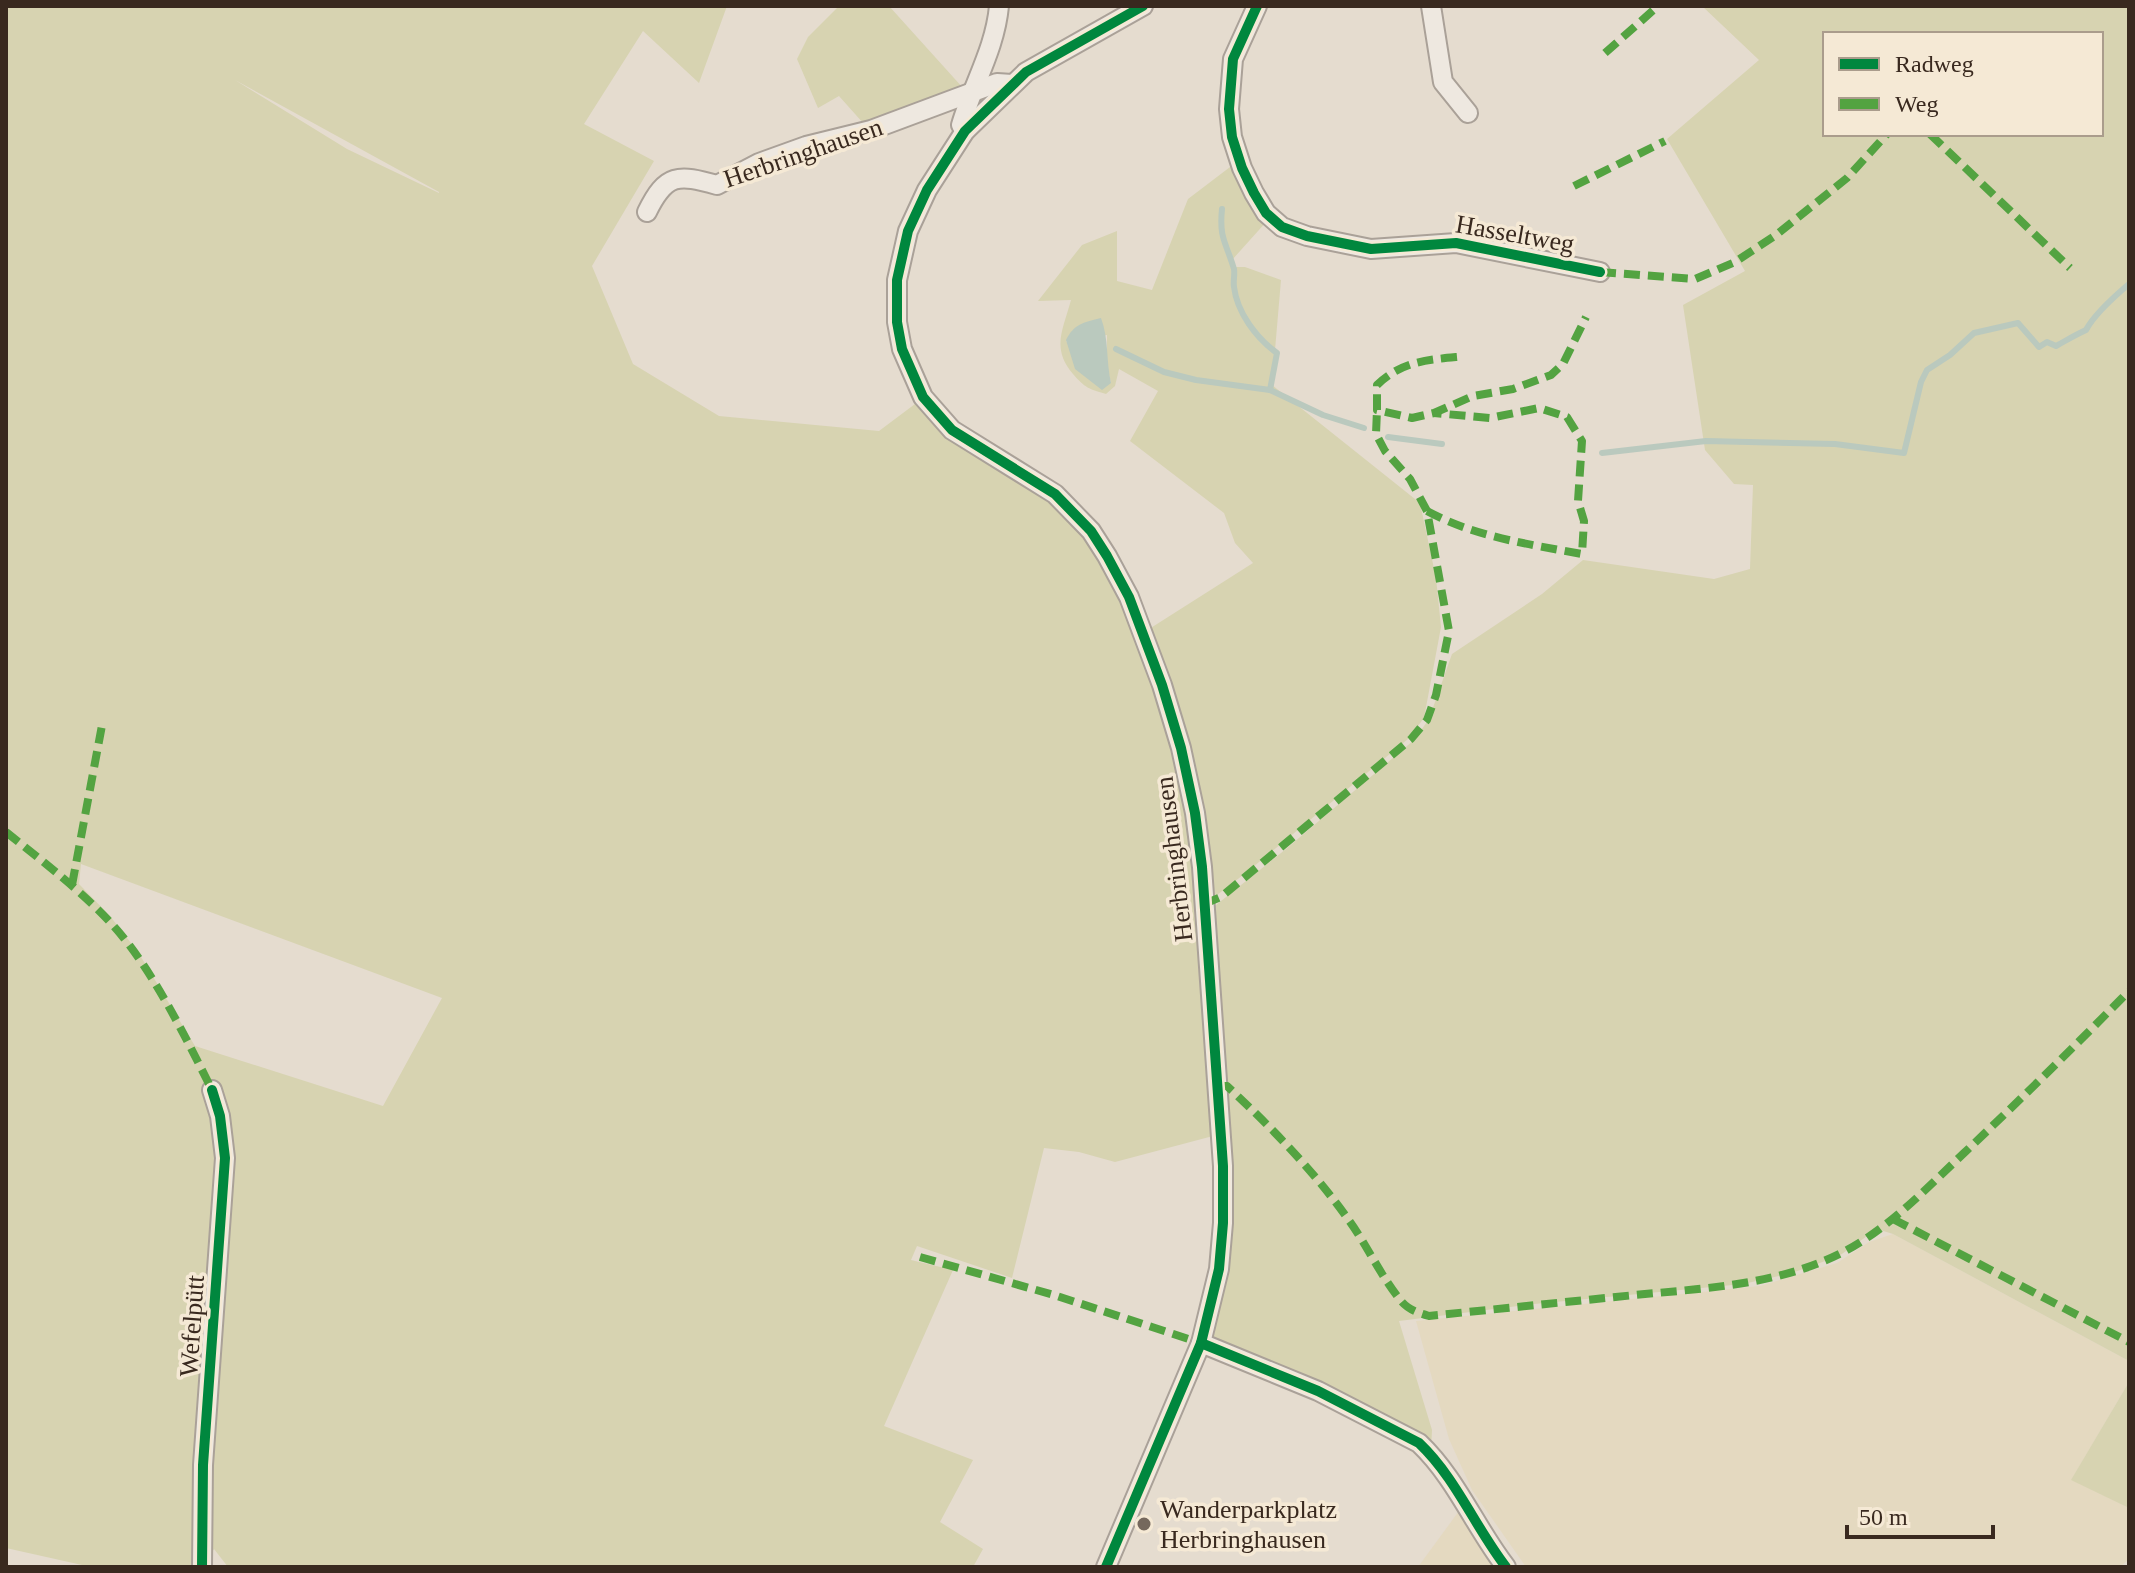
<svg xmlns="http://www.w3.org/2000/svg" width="2135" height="1573" font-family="'Times New Roman',serif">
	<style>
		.farmland { fill: #e4d9c0 }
		.green { fill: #d7d3b1; fill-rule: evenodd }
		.water { fill: #bac9be }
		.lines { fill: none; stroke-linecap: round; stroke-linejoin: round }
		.stream { stroke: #bac9be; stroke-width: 6 }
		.street-casing { stroke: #aaa198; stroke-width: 22 }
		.street { stroke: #eee8e0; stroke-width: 18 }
		.quiet { stroke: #53a341; stroke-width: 8; stroke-dasharray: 16 8; stroke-linecap: butt }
		.cycleway-casing { stroke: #f5e9d5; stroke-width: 15 }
		.cycleway { stroke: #00873e; stroke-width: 10 }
		.poi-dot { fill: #75685d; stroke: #f5e9d5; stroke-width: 3 }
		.labels { text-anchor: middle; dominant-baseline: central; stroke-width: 7; stroke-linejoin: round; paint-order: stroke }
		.street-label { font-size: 26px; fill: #39291f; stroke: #f5e9d5 }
		.poi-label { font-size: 26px; fill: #39291f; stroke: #f5e9d5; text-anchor: start }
	</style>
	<rect width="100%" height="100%" fill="#e5dccf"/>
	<g class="farmland">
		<polygon points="1893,1234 2129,1361 2129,1382 2072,1479 2129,1508 2129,1559 2120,1567 1526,1567 1472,1490 1449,1439 1416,1321 1760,1286 1837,1263 1869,1242"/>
		<polygon points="1459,1511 1491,1554 1502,1567 1418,1567"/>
	</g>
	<g class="green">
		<path d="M 6,6 L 727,6 L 699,83 L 643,31 L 584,124 L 654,161 L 592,266 L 633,364 L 719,416 L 879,431 L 919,401 L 1052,500 L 1090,538 L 1126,604 L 1158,688 L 1186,815 L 1196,902 L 1213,1136 L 1115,1162 L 1079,1152 L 1044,1148 L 1012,1278 L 917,1246 L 911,1260 L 953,1270 L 884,1426 L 973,1460 L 940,1522 L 983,1549 L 973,1567 L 228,1567 L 214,1549 L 203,1567 L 91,1567 L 6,1548 ZM 235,80 L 439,192 L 439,193 L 347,149 ZM 81,864 L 442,998 L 383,1106 L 195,1046 L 138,952 L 110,916 L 79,884 Z"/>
		<polygon points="839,6 889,6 963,88 864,124 839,96 818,108 797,59 808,37"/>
		<path d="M 1702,6 L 2129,6 L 2129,1361 L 1893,1234 L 1877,1229 L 1839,1256 L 1792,1273 L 1743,1284 L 1534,1304 L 1399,1321 L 1432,1430 L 1431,1449 L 1212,1349 L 1229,1224 L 1211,909 L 1286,849 L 1414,740 L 1429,719 L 1452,654 L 1542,594 L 1583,560 L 1714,579 L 1750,569 L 1753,485 L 1734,484 L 1705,450 L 1683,305 L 1745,271 L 1667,139 L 1759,60 ZM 1825,34 L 2101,34 L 2101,134 L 1825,134 Z"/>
		<path d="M 1234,164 L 1267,221 L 1232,260 L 1234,267 L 1245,267 L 1281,280 L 1272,385 L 1420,503 L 1436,578 L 1441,627 L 1424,718 L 1408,739 L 1247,872 L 1217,895 L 1209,897 L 1146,631 L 1253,563 L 1235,543 L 1224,513 L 1130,441 L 1158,391 L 1119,369 L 1115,386 L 1106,394 C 1089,389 1085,388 1073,374 C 1051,348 1063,330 1071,300 L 1038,301 L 1082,245 L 1117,231 L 1117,281 L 1152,290 L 1188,199 ZM 1107,335 L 1107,367 L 1111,383 L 1066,341 Z"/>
		<polygon points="2129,1382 2129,1508 2071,1480"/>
	</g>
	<path class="water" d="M 1101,318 C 1109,339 1106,361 1111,383 L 1102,390 L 1075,369 L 1066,340 C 1074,324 1084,322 1101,318 Z"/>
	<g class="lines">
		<g class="stream">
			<path d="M 1222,209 C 1219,239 1226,242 1234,269 C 1235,275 1233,281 1234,287 C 1237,312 1256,338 1277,353 L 1270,390"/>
			<polyline points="1116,349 1164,372 1196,380 1270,390 1323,415 1364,428"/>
			<polyline points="1388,437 1442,444"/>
			<path d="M 1602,453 L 1706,441 L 1835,444 L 1904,453 L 1921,382 L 1927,370 L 1950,355 L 1974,333 L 2018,323 L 2039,347 L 2047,342 L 2056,346 C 2067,340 2075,335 2086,330 C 2094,315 2116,295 2129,284"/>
		</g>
		<g class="street-casing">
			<g id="street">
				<polyline points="1257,6 1233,59 1229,109 1232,137 1242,168 1254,193 1266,213 1282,227 1307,236 1371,249 1456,243 1600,272"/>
				<polyline points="1431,6 1443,82 1468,113"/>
				<path d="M 965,131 L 961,125 C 973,84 995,49 999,6"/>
				<path d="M 647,212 C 666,173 678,174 717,185 L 759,163 L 806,146 L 871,130 L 997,83 L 1012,84"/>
				<path d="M 1201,1343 L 1318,1391 L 1419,1443 C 1456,1478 1475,1527 1506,1567"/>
				<polyline points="202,1567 203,1465 225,1158 220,1116 212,1090"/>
				<polyline points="1106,1567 1201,1343 1219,1269 1223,1223 1223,1166 1202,867 1195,813 1181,748 1162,685 1129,597 1107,556 1091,531 1055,494 952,430 923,397 902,349 897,322 897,280 908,231 927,190 965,131 1026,72 1143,6"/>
			</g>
		</g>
		<use href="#street" class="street"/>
		<g class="quiet">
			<polyline points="1605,53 1658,6"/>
			<polyline points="1930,134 2070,268"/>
			<polyline points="1574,186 1665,141"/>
			<polyline points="1600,272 1695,279 1735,262 1776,235 1847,178 1887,134"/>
			<path d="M 1457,357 C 1425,360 1401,362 1377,385 L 1377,410 L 1412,418 L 1434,413 L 1473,396 L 1513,389 L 1551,375 L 1563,364 L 1586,317"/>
			<path d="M 1427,511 C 1475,537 1528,544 1582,554 L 1584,521 L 1578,501 L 1582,441 L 1567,417 L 1539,408 L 1490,418 L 1434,413"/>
			<path d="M 6,832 C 41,860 78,888 109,921 C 150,964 185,1036 212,1090"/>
			<polyline points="72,885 103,720"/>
			<polyline points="1204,904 1221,897 1411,739 1427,720 1436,695 1449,631 1427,511 1410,479 1385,451 1376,434 1377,410"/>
			<path d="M 1218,1086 L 1227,1086 C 1271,1127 1313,1170 1348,1219 C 1367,1245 1381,1277 1402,1302 C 1409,1310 1419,1313 1429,1316 C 1497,1309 1566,1302 1635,1295 C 1707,1288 1782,1285 1847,1250 C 1891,1226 1928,1187 1964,1153 C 2020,1100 2075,1046 2129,991"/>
			<polyline points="1893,1219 2129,1342"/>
			<polyline points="920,1257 1054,1295 1201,1343"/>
		</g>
		<g class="cycleway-casing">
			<g id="cycleway">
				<polyline points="1257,6 1233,59 1229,109 1232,137 1242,168 1254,193 1266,213 1282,227 1307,236 1371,249 1456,243 1600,272"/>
				<path d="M 1201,1343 L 1318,1391 L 1419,1443 C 1456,1478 1475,1527 1506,1567"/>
				<polyline points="202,1567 203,1465 225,1158 220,1116 212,1090"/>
				<polyline points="1106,1567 1201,1343 1219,1269 1223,1223 1223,1166 1202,867 1195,813 1181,748 1162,685 1129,597 1107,556 1091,531 1055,494 952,430 923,397 902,349 897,322 897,280 908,231 927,190 965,131 1026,72 1143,6"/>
			</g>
		</g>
		<use href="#cycleway" class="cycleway"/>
	</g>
	<circle class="poi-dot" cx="1144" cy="1524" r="8"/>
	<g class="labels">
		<g class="street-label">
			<text transform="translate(803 153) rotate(-19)">Herbringhausen</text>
			<text transform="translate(1515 234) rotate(10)">Hasseltweg</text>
			<text transform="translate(1174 859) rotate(-97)">Herbringhausen</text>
			<text transform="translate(192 1326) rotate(-86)">Wefelpütt</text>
		</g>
		<g class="poi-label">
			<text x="1160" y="1509">Wanderparkplatz<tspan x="1160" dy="30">Herbringhausen</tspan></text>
		</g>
	</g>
	<rect width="2135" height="1573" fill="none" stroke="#39291f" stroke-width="16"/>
	<rect x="1823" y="32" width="280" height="104" fill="#f5e9d5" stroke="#aa9c8c" stroke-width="2"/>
	<rect x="1839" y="58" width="40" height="12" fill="#00873e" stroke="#aa9c8c" stroke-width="2"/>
	<text x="1895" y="72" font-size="24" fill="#39291f">Radweg</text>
	<rect x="1839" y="98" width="40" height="12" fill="#53a341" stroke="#aa9c8c" stroke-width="2"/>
	<text x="1895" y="112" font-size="24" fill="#39291f">Weg</text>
	<path d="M1847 1525v12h146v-12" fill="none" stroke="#39291f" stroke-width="4"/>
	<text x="1859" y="1525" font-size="24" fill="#39291f" stroke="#f5e9d5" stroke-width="6" paint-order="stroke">50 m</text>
</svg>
